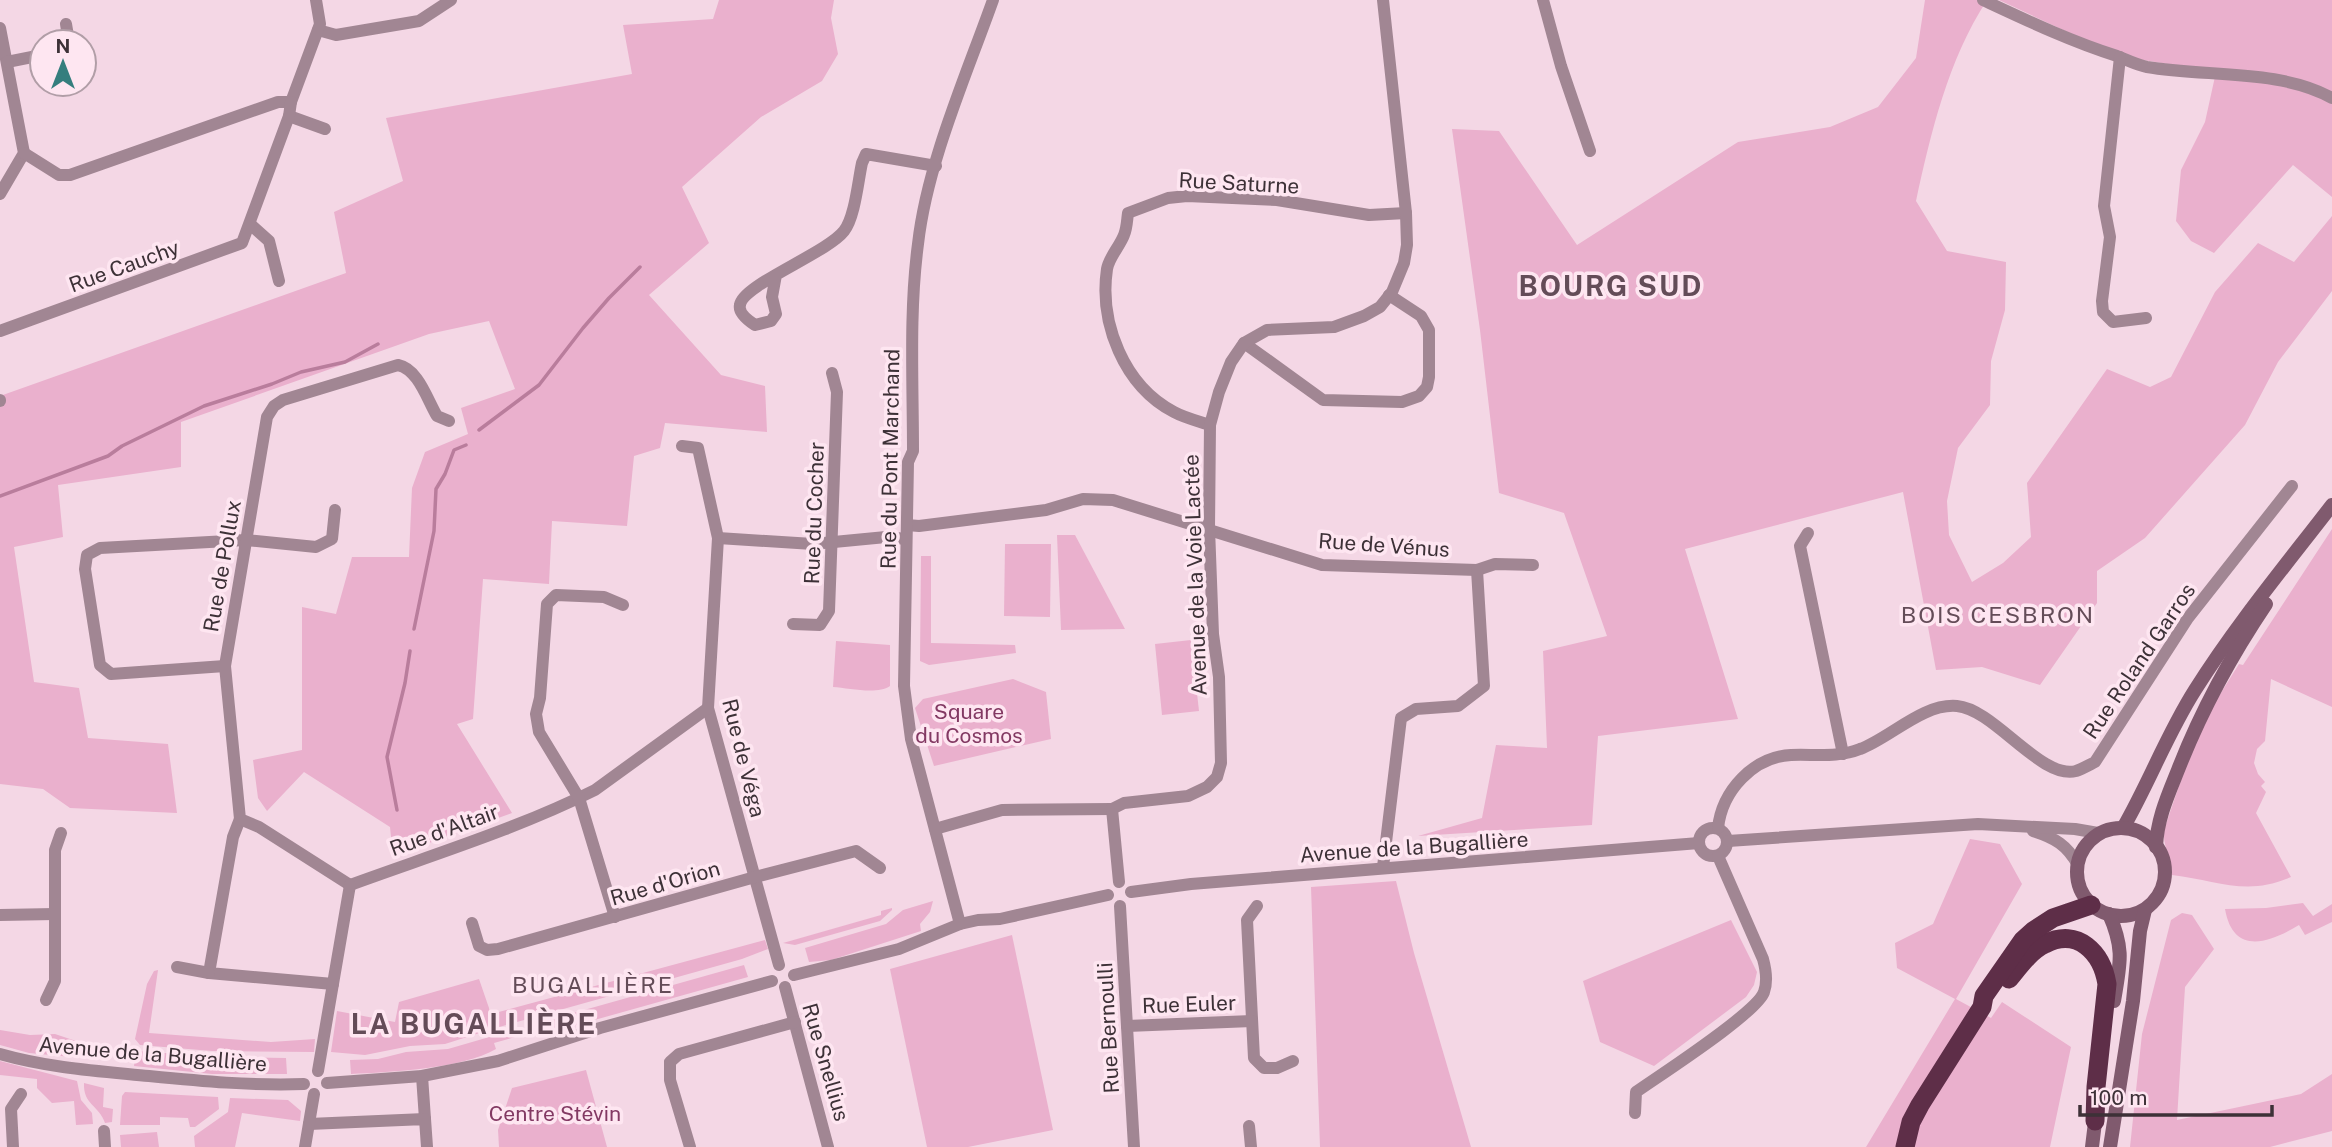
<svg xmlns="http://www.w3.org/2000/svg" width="2332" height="1147" font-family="'Public Sans',sans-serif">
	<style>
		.green { fill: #eab0cd }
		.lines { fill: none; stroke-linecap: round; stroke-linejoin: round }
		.stream { stroke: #b97d9c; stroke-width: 3.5 }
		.minor { stroke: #a18693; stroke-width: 12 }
		.secondary { stroke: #805a6e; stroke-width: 14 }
		.trunk { stroke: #5e2e48; stroke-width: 19 }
		.labels { text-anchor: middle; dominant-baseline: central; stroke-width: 7; stroke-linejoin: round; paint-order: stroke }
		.street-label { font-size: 21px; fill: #3d3137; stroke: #fee6f1 }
		.park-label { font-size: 21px; fill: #833963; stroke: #fee6f1 }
		.neighbourhood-label { font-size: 23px; letter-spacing: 2px; fill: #644c58; stroke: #fee6f1 }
		.district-label { font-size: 28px; font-weight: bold; letter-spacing: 2px; fill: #644c58; stroke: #fee6f1 }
	</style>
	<rect width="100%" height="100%" fill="#f4d7e5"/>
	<g class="green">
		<polygon points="719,0 834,0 831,18 838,54 822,81 761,117 682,187 709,243 649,295 721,375 765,386 767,432 665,423 660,448 634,456 627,526 552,521 549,584 483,579 473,719 457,724 512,813 393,856 390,827 304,772 267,811 258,798 253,760 302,750 302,607 336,614 352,557 409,557 412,488 425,452 468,434 461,408 515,389 489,321 429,334 181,422 181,467 58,485 63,537 14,547 34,682 79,688 88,738 168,744 177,813 70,808 43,789 0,784 0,396 346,273 334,212 403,181 386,118 632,74 623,25 713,19"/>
		<path d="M 1925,0 L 1987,0 C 1948,60 1931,132 1916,201 L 1947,251 L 2006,262 L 2005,310 L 1991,361 L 1990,405 L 1958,448 L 1947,501 L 1949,535 L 1972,582 L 2003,563 L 2031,537 L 2027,483 L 2107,369 L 2150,387 L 2171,377 L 2215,292 L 2258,243 L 2294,262 L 2332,216 L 2332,291 L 2278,362 L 2245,425 L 2145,538 L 2097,571 L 2097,603 L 2040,685 L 1982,667 L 1936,670 L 1903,492 L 1685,549 L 1738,719 L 1598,736 L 1592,825 L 1418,836 L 1482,818 L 1496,745 L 1547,748 L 1543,651 L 1607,636 L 1564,513 L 1499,493 L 1480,330 L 1452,129 L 1499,131 L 1577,245 L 1738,142 L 1830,127 L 1878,107 L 1916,58 Z"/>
		<polygon points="1999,0 2332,0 2332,197 2293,165 2214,253 2191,241 2176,221 2181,170 2205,122 2216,72 2119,56"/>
		<path d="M 2332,529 L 2332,707 L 2271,679 L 2265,741 L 2257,749 L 2254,763 L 2258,774 L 2265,782 L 2261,786 L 2266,792 L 2256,813 L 2291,877 C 2247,897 2216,880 2172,875 C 2172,859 2162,845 2164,830 L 2185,768 L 2212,707 L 2239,664 L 2243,665 Z"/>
		<polygon points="1057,535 1075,535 1125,629 1061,630"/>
		<polygon points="1005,544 1051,544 1050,617 1004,616"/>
		<polygon points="921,556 931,556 931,643 1015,645 1016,653 929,665 920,661"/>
		<polygon points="1191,640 1199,711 1162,715 1155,644"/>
		<path d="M 836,641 L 890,645 L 890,686 C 877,695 849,688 833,687 Z"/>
		<polygon points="1013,679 1046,692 1051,739 934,766 915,708 923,699"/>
		<polygon points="1970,839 2000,844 2022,884 1956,999 1991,1018 2002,1002 2071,1047 2050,1147 1866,1147 1955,999 1897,968 1895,943 1933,924"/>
		<polygon points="1396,881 1414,953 1471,1147 1320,1147 1311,887"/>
		<polygon points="933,901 930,912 920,924 921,931 831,960 809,962 805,948 886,924 903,910"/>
		<path d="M 2303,903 L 2313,916 L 2332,904 L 2332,922 L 2305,935 L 2299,925 C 2268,944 2233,955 2225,909 L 2266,908 Z"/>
		<polygon points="892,908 892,910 880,921 795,945 783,943 881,915 881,911"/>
		<polygon points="2182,913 2192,915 2214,949 2185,987 2177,1120 2301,1094 2332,1074 2332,1131 2270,1147 2130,1147 2142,1034 2171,920"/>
		<polygon points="1731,920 1757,972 1754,985 1746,997 1654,1066 1600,1042 1583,981"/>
		<polygon points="1012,935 1053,1130 968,1147 927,1147 890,969"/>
		<polygon points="765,940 768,949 742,959 499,1027 495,1013"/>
		<polygon points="744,965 748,977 548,1033 545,1021"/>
		<polygon points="158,970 149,1033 271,1042 315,1039 314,1052 212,1051 140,1045 135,1039 147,984 154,971"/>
		<polygon points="479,979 489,1008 492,1029 445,1044 410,1046 365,1055 331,1052 337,1011 395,1022 399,1002"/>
		<path d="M 538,1023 L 540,1030 L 494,1043 L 496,1049 C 462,1069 390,1072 351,1074 L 350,1060 L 378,1059 L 406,1052 L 448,1049 Z"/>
		<polygon points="0,1030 30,1035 55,1034 85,1044 83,1058 29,1053 0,1045"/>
		<polygon points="136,1051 223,1057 286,1058 287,1074 212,1074 134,1066"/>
		<polygon points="0,1061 77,1081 81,1100 92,1113 93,1124 76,1125 74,1101 52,1103 37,1088 37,1079 0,1075"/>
		<polygon points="586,1070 607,1147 499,1147 498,1130 512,1088"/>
		<path d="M 84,1083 L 104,1088 L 103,1107 L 113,1109 L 112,1122 L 105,1123 C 99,1105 83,1105 84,1083 Z"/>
		<polygon points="125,1092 218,1097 219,1109 195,1127 190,1127 188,1118 160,1117 160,1125 120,1125 122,1096"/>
		<polygon points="230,1098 288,1100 301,1111 300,1121 242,1113 235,1147 195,1147 194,1136 228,1112"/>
		<polygon points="157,1132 159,1147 121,1147 120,1135"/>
	</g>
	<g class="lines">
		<g class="stream">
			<polyline points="479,430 539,385 583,328 609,298 640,267"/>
			<polyline points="0,496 108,456 122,446 204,406 272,384 301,372 345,362 378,344"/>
			<polyline points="414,629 434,531 436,489 445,474 454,450 466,445"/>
			<polyline points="397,810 387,757 405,683 410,651"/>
		</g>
		<g class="minor">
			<polyline points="1543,0 1561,66 1590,151"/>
			<path d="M 1983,0 C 2028,21 2070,41 2117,56 C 2127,60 2137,65 2147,67 C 2205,77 2281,69 2332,98"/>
			<polyline points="66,24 69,42"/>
			<polyline points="0,28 24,153 0,194"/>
			<polyline points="318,30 336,35 419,21 451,0"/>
			<polyline points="2120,57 2104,206 2110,237 2102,301 2103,312 2113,322 2146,318"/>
			<polyline points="7,62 42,55"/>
			<polyline points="289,116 325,129"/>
			<polyline points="24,153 59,175 70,175 278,102 291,102 320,24 316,0"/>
			<polyline points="250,224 269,241 279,281"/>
			<path d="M 776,275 L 772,297 L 776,314 L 771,321 L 755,325 C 749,321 738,313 740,305 C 742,285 827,253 844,231 C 855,217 858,181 862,163 L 866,154 L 936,166"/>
			<polyline points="0,331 242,243 289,116 291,102"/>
			<polyline points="1244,343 1323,400 1402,402 1419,396 1427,387 1429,377 1429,330 1421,316 1389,295"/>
			<polyline points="0,400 0,401"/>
			<path d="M 1210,425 C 1198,421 1185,418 1174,412 C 1124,386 1099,323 1107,269 C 1109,257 1120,246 1124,235 C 1127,228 1127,220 1128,213 L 1168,198 L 1187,196 L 1277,200 L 1369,215 L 1406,213"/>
			<polyline points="682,446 698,448 718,538 708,708 779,965"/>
			<polyline points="907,525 919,526 1046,510 1083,499 1113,500 1322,565 1477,570 1495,564 1533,565"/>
			<polyline points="1808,533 1800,546 1843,754"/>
			<polyline points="718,538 813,544 886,537 906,539"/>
			<polyline points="793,624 820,625 829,611 837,392 832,373"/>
			<polyline points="225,666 111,674 100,665 85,569 87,555 100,548 246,540 316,547 332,539 335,510"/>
			<polyline points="240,819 233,837 209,973 333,984"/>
			<circle cx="1713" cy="842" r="14"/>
			<path d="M 1718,828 C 1722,791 1753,757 1791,755 C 1815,754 1838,758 1860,749 C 1890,738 1923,703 1957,706 C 1994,709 2041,780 2076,771 C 2082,769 2089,765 2095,762 L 2188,618 L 2292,486"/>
			<polyline points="935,829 1002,810 1112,809"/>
			<path d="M 2033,831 C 2055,838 2067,845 2078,865"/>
			<polyline points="1728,841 1978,824 2075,829 2098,833"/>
			<polyline points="1383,867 1401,718 1416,709 1458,706 1484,686 1477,570"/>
			<polyline points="1119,882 1112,809 1124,803 1188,796 1207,787 1217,777 1221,763 1219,677 1213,634 1209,528 1210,425 1219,392 1231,362 1244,343 1267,330 1334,327 1364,316 1380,307 1392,292 1404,263 1407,245 1406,213 1383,0"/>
			<path d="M 350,885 L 259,827 L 240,819 L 225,666 L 267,417 L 274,406 L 283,400 L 398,365 C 418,369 427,399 437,416 L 449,421"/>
			<path d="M 350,885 C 432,855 517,829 595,790 L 708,708"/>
			<polyline points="1131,892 1191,884 1699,843"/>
			<polyline points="1120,906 1134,1147"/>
			<polyline points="1257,906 1247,920 1254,1058 1264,1068 1277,1068 1293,1061"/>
			<polyline points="0,915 55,914"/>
			<polyline points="615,917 579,798 539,732 536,714 540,698 547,604 556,595 604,597 623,605"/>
			<polyline points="472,923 479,946 487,950 498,949 755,877 856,851 880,868"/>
			<path d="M 960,924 L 911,739 L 904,686 L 908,462 L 913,451 C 913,382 909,312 918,244 C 927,164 966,76 993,0"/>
			<polyline points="177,967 209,973"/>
			<polyline points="794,975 899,949 960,924 978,920 1000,919 1108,895"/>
			<polyline points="785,987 828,1147"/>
			<polyline points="46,1000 55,981 55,850 61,833"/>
			<polyline points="1127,1026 1252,1021"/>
			<path d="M 0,1054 C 49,1068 98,1071 149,1076 C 200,1081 253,1086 304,1084"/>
			<polyline points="318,1071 350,885"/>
			<polyline points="422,1076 425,1119"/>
			<polyline points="327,1083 422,1076 498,1061 600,1028 772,981"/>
			<path d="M 1635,1113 L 1636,1092 C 1660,1075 1757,1013 1764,992 C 1768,981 1766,970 1763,959 L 1718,856"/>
			<polyline points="309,1124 425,1119 427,1147"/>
			<polyline points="1249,1126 1251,1147"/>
			<polyline points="104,1131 105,1147"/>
			<polyline points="13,1147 11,1109 21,1094"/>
			<polyline points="305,1147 314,1094"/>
			<polyline points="690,1147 670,1080 670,1062 679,1054 795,1022"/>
		</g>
		<g class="secondary">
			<path d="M 2123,828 C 2149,783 2167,734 2195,690 C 2236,625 2285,566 2332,505"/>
			<circle cx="2121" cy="872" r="44"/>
			<path d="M 2156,847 C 2157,819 2168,795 2178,770 C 2201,711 2231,656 2266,604"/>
			<path d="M 2109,914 C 2125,950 2120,964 2114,1001"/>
			<polyline points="2092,1147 2096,1114"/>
			<polyline points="2110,1147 2133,1001 2140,931 2145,910"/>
		</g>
		<g class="trunk">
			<path d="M 2009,979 C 2019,967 2030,951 2045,944 C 2078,927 2102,953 2107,984 L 2096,1087 L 2095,1121"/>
			<polyline points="1905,1147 1911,1122 1920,1105 1982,1007 1984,996 2023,940 2033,931 2053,918 2091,905"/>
		</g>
	</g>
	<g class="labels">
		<g class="street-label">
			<text transform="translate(1239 183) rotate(3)">Rue Saturne</text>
			<text transform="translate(124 266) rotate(-20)">Rue Cauchy</text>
			<text transform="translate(890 459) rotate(-89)">Rue du Pont Marchand</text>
			<text transform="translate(814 513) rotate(-88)">Rue du Cocher</text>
			<text transform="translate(1384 545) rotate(4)">Rue de Vénus</text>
			<text transform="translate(222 566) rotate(-80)">Rue de Pollux</text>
			<text transform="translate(1195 575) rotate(-92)">Avenue de la Voie Lactée</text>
			<text transform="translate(2139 661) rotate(-56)">Rue Roland Garros</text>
			<text transform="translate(744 758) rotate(76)">Rue de Véga</text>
			<text transform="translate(444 830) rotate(-20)">Rue d'Altair</text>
			<text transform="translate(1414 847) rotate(-4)">Avenue de la Bugallière</text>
			<text transform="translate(665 883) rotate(-16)">Rue d'Orion</text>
			<text transform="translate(1189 1004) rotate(-2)">Rue Euler</text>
			<text transform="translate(1108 1028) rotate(-93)">Rue Bernoulli</text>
			<text transform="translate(153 1054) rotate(5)">Avenue de la Bugallière</text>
			<text transform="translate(826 1062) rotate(74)">Rue Snellius</text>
		</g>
		<g class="park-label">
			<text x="969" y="711">Square<tspan x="969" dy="24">du Cosmos</tspan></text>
			<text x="555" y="1113">Centre Stévin</text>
		</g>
		<g class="neighbourhood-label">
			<text x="1998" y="614">BOIS CESBRON</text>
			<text x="593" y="984">BUGALLIÈRE</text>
		</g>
		<g class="district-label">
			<text x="1611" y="285">BOURG SUD</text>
			<text x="474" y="1023">LA BUGALLIÈRE</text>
		</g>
	</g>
	<g transform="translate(63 63)"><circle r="33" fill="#fee6f1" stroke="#b19ea7" stroke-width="2"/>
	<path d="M0-5L12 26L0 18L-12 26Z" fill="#357e7e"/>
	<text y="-10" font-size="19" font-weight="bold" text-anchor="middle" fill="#3d3137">N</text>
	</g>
	<path d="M2080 1105v10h192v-10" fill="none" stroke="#3d3137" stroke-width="3.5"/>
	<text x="2090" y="1105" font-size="21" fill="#3d3137" stroke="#fee6f1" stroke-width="5" paint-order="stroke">100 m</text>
</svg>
